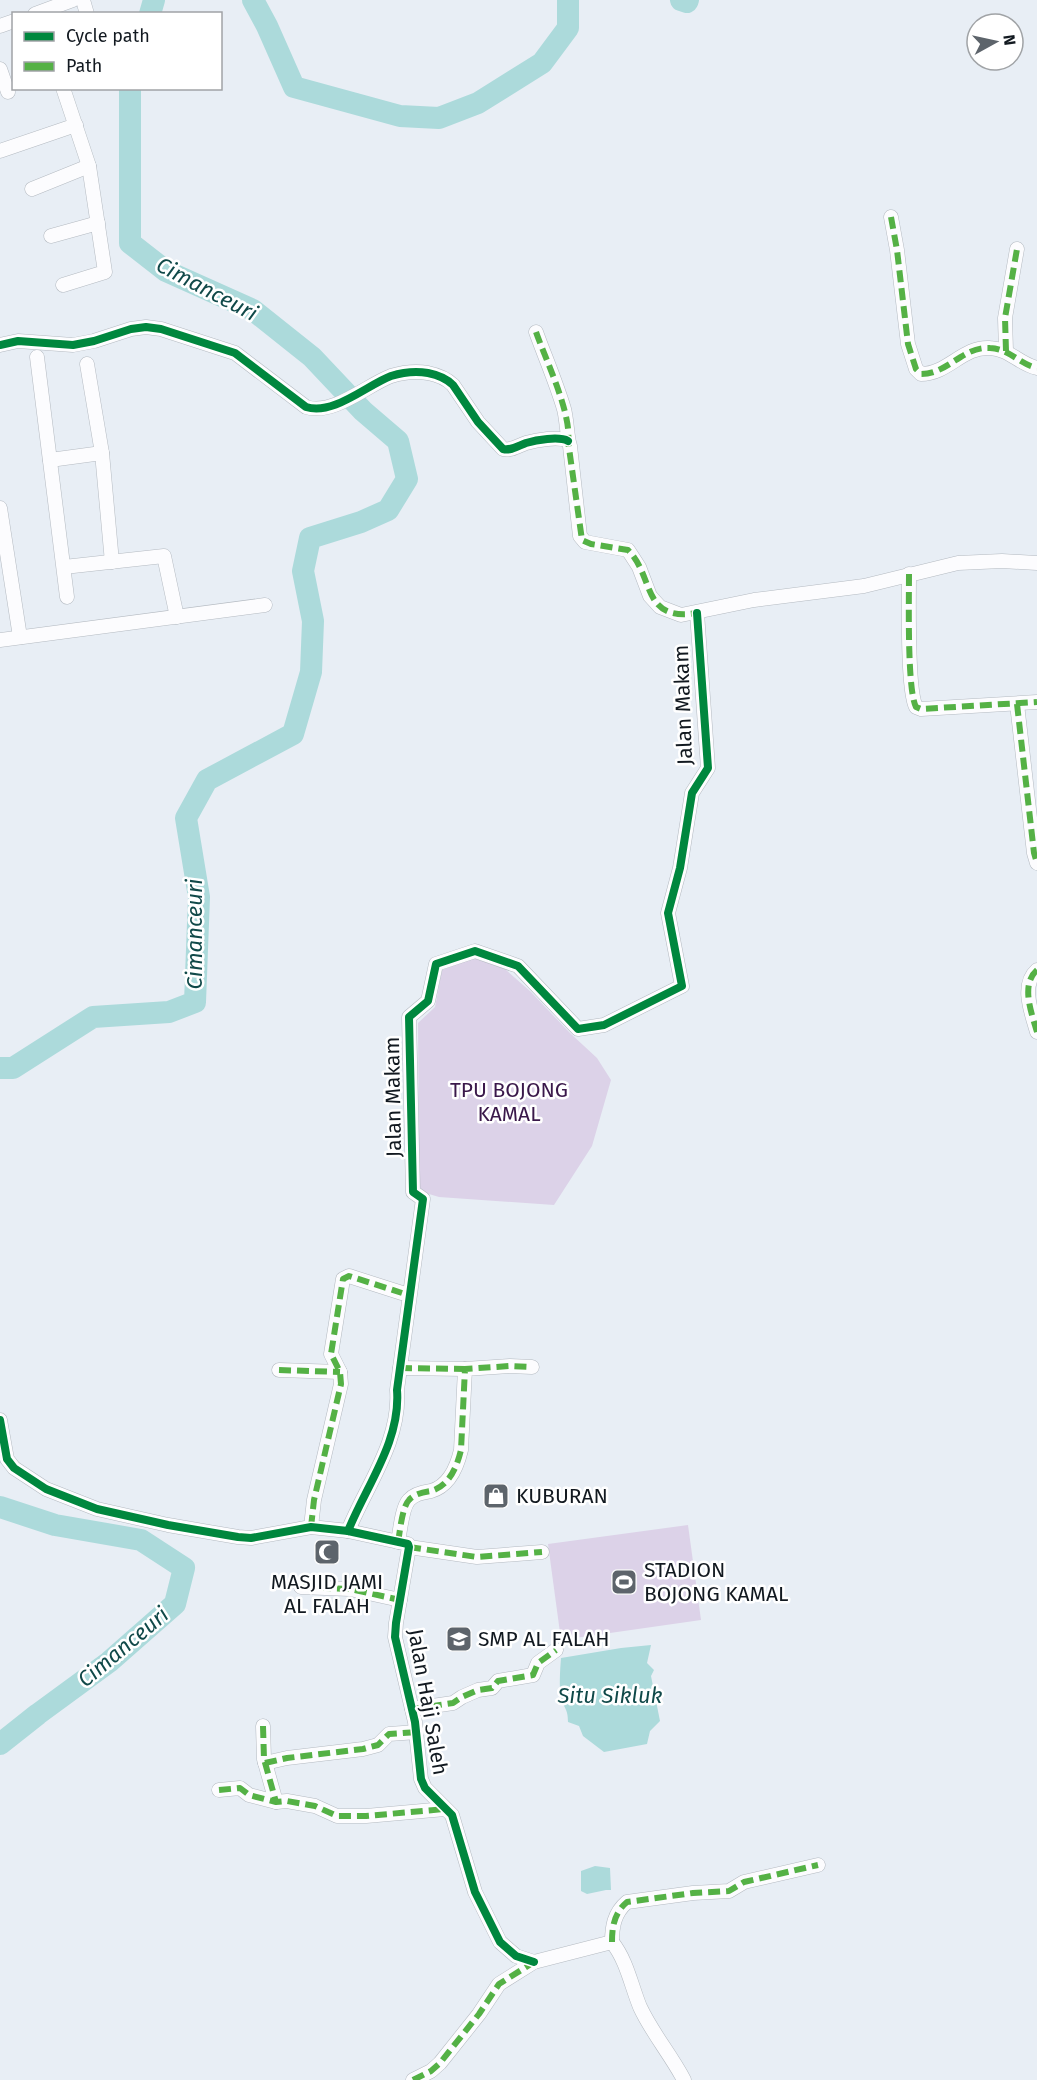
<svg xmlns="http://www.w3.org/2000/svg" width="1037" height="2080" font-family="'Fira Sans',sans-serif">
	<style>
		.green { fill: #dcd2e8 }
		.water { fill: #acdadb }
		.lines { fill: none; stroke-linecap: round; stroke-linejoin: round }
		.river { stroke: #acdadb; stroke-width: 22 }
		.minor-casing { stroke: #b4bac1; stroke-width: 15 }
		.minor { stroke: #fcfcfe; stroke-width: 14 }
		.quiet { stroke: #54b145; stroke-width: 6; stroke-dasharray: 12 6; stroke-linecap: butt }
		.cycleway-casing { stroke: #fff; stroke-width: 11 }
		.cycleway { stroke: #00873e; stroke-width: 8 }
		.labels { text-anchor: middle; dominant-baseline: central; stroke-width: 5; stroke-linejoin: round; paint-order: stroke }
		.street-label { font-size: 21px; fill: #121920; stroke: #fff }
		.park-label { font-size: 21px; fill: #3a184a; stroke: #fff }
		.poi-label { font-size: 21px; fill: #121920; stroke: #fff; text-anchor: start }
		.water-label { font-size: 22px; font-style: italic; fill: #104949; stroke: #fff }
	</style>
	<rect width="100%" height="100%" fill="#e8eef5"/>
	<g class="green">
		<polygon points="474,958 505,969 531,992 570,1033 597,1058 611,1080 592,1146 554,1205 439,1197 419,1191 418,1023 435,1007 442,970"/>
		<polygon points="688,1525 701,1620 561,1640 548,1544"/>
	</g>
	<g class="water">
		<path d="M 651,1645 L 647,1663 L 654,1670 L 651,1676 L 660,1721 L 650,1731 L 647,1744 L 604,1752 L 583,1736 L 579,1726 L 568,1722 C 568,1708 564,1709 561,1698 C 559,1686 560,1671 561,1658 L 621,1648 Z"/>
		<polygon points="595,1866 610,1868 611,1890 606,1890 587,1894 581,1891 581,1871"/>
	</g>
	<g class="lines">
		<g class="river">
			<polyline points="253,0 267,26 294,87 400,116 439,118 478,103 542,63 568,28 568,0"/>
			<polyline points="681,0 687,2 688,0"/>
			<polyline points="150,14 154,0"/>
			<polyline points="0,1068 13,1068 93,1017 169,1012 195,1002 199,897 186,818 207,780 293,734 311,672 313,621 303,571 310,538 361,522 388,510 407,479 398,441 363,411 312,357 253,310 166,271 130,243 130,88"/>
			<polyline points="0,1507 55,1525 141,1540 184,1568 175,1604 109,1662 38,1714 0,1744"/>
		</g>
		<g class="minor-casing">
			<g id="minor">
				<polyline points="83,0 87,14"/>
				<polyline points="35,14 73,0"/>
				<polyline points="0,26 14,21"/>
				<polyline points="0,69 8,92"/>
				<polyline points="0,151 76,125"/>
				<polyline points="32,189 89,166"/>
				<path d="M 891,217 L 897,250 L 908,344 L 916,369 L 921,374 C 948,374 963,346 990,348 C 1010,349 1019,364 1037,368"/>
				<polyline points="51,236 98,223"/>
				<polyline points="63,285 105,272 89,166 63,88"/>
				<path d="M 536,332 C 545,357 556,382 564,409 C 567,420 567,438 570,446 L 580,536 L 585,542 L 628,550 L 639,567 L 650,596 L 660,607 L 681,615 L 754,600 L 864,586 L 958,563 L 1002,561 L 1037,563"/>
				<path d="M 0,345 L 18,341 L 73,345 L 94,341 L 131,329 L 146,327 L 161,329 L 235,353 L 306,407 C 333,416 367,385 391,376 C 404,372 416,371 428,373 C 438,375 446,378 453,385 L 478,422 L 503,449 C 511,451 518,446 526,443 C 536,440 559,436 568,441"/>
				<polyline points="1006,351 1005,318 1017,249"/>
				<polyline points="37,357 67,597"/>
				<polyline points="87,364 102,453 112,562"/>
				<polyline points="50,460 102,453"/>
				<polyline points="0,508 20,637"/>
				<polyline points="64,567 164,556 177,617"/>
				<path d="M 909,574 C 909,599 907,690 916,707 L 921,709 L 1037,702"/>
				<polyline points="0,640 265,605"/>
				<polyline points="1017,704 1034,853 1037,863"/>
				<path d="M 1037,970 C 1020,985 1032,1014 1037,1032"/>
				<polyline points="400,1368 465,1369"/>
				<polyline points="279,1370 340,1372"/>
				<polyline points="0,1420 7,1459 14,1468 46,1489 97,1509 168,1525 238,1537 251,1538 311,1527 348,1531 408,1544 409,1547 396,1623 395,1637 415,1722 421,1779 425,1788 452,1815 475,1892 500,1942 516,1956 534,1962"/>
				<polyline points="311,1527 314,1500 341,1384 340,1372 331,1354 343,1279 349,1276 402,1293"/>
				<path d="M 348,1531 C 366,1486 401,1441 397,1390 L 423,1199 L 413,1192 L 409,1017 L 428,1001 L 436,964 L 475,951 L 518,966 L 578,1029 L 604,1025 L 682,986 L 668,913 L 680,868 L 692,793 L 708,768 L 697,613"/>
				<path d="M 398,1542 C 400,1532 402,1507 409,1500 C 414,1494 424,1492 431,1491 C 449,1486 457,1467 461,1450 L 465,1369 L 510,1366 L 532,1367"/>
				<polyline points="409,1547 477,1557 542,1552"/>
				<polyline points="301,1587 350,1589 400,1600"/>
				<polyline points="412,1709 453,1703 462,1697 478,1690 492,1688 498,1681 533,1675 538,1663 556,1650"/>
				<polyline points="263,1726 264,1759 276,1802"/>
				<polyline points="265,1763 287,1758 363,1749 378,1745 389,1734 417,1732"/>
				<polyline points="219,1790 240,1788 249,1795 276,1802 287,1801 315,1806 337,1816 366,1816 445,1809"/>
				<path d="M 612,1942 C 612,1927 614,1913 627,1902 L 693,1893 L 729,1891 L 744,1882 L 818,1865"/>
				<path d="M 413,2080 L 431,2071 L 440,2063 L 479,2014 L 499,1984 L 534,1962 L 612,1942 C 627,1961 631,1985 640,2007 C 652,2033 671,2055 684,2080"/>
			</g>
		</g>
		<use href="#minor" class="minor"/>
		<g class="quiet">
			<path d="M 891,217 L 897,250 L 908,344 L 916,369 L 921,374 C 948,374 963,346 990,348 C 1010,349 1019,364 1037,368"/>
			<path d="M 536,332 C 545,358 572,414 568,441 L 582,540 L 591,544 L 628,550 C 655,577 641,622 697,613"/>
			<polyline points="1006,351 1005,318 1017,249"/>
			<path d="M 909,574 C 909,599 907,690 916,707 L 921,709 L 1037,702"/>
			<polyline points="1017,704 1034,853 1037,863"/>
			<path d="M 1037,970 C 1020,985 1032,1014 1037,1032"/>
			<polyline points="400,1368 465,1369"/>
			<polyline points="279,1370 340,1372"/>
			<polyline points="311,1527 314,1500 341,1384 340,1372 331,1354 343,1279 349,1276 402,1293"/>
			<path d="M 398,1542 C 400,1532 402,1507 409,1500 C 414,1494 424,1492 431,1491 C 449,1486 457,1467 461,1450 L 465,1369 L 510,1366 L 532,1367"/>
			<polyline points="409,1547 477,1557 542,1552"/>
			<polyline points="301,1587 350,1589 400,1600"/>
			<polyline points="412,1709 453,1703 462,1697 478,1690 492,1688 498,1681 533,1675 538,1663 556,1650"/>
			<polyline points="263,1726 264,1759 276,1802"/>
			<polyline points="265,1763 287,1758 363,1749 378,1745 389,1734 417,1732"/>
			<polyline points="219,1790 240,1788 249,1795 276,1802 287,1801 315,1806 337,1816 366,1816 445,1809"/>
			<path d="M 612,1942 C 612,1927 614,1913 627,1902 L 693,1893 L 729,1891 L 744,1882 L 818,1865"/>
			<polyline points="413,2080 431,2071 440,2063 479,2014 499,1984 534,1962"/>
		</g>
		<g class="cycleway-casing">
			<g id="cycleway">
				<path d="M 0,345 L 18,341 L 73,345 L 94,341 L 131,329 L 146,327 L 161,329 L 235,353 L 306,407 C 333,416 367,385 391,376 C 404,372 416,371 428,373 C 438,375 446,378 453,385 L 478,422 L 503,449 C 511,451 518,446 526,443 C 536,440 559,436 568,441"/>
				<polyline points="0,1420 7,1459 14,1468 46,1489 97,1509 168,1525 238,1537 251,1538 311,1527 348,1531 408,1544 409,1547 396,1623 395,1637 415,1722 421,1779 425,1788 452,1815 475,1892 500,1942 516,1956 534,1962"/>
				<path d="M 348,1531 C 366,1486 401,1441 397,1390 L 423,1199 L 413,1192 L 409,1017 L 428,1001 L 436,964 L 475,951 L 518,966 L 578,1029 L 604,1025 L 682,986 L 668,913 L 680,868 L 692,793 L 708,768 L 697,613"/>
			</g>
		</g>
		<use href="#cycleway" class="cycleway"/>
	</g>
	<defs>
		<g id="shop-square" transform="scale(1.35)"><rect x="-9" y="-9" width="18" height="18" rx="4" fill="#5d646b" stroke="#fff"/><path d="M-5-2.5h2.3a2.7 3.5 0 0 1 5.4 0H5L5.5 6h-11ZM-1.5-2.5h3a1.5 2.3 0 0 0-3 0Z" fill="#fff"/></g>
		<g id="mosque-square" transform="scale(1.35)"><rect x="-9" y="-9" width="18" height="18" rx="4" fill="#5d646b" stroke="#fff"/><path d="M3.5-4.9A6 6 0 1 0 3.5 4.9A5 5 0 1 1 3.5-4.9Z" fill="#fff"/></g>
		<g id="stadium-square" transform="scale(1.35)"><rect x="-9" y="-9" width="18" height="18" rx="4" fill="#5d646b" stroke="#fff"/><path d="M0-5a6.5 5 0 1 0 0 10a6.5 5 0 1 0 0-10ZM-3.5-1.8h7v3.6h-7Z" fill="#fff"/></g>
		<g id="school-square" transform="scale(1.35)"><rect x="-9" y="-9" width="18" height="18" rx="4" fill="#5d646b" stroke="#fff"/><path d="M0-5L7-2L0 1L-7-2ZM-4 1L0 2.5L4 1V4Q0 6-4 4Z" fill="#fff"/></g>
	</defs>
	<g fill-rule="evenodd">
		<use href="#shop-square" x="496" y="1496"/>
		<use href="#mosque-square" x="327" y="1552"/>
		<use href="#stadium-square" x="624" y="1582"/>
		<use href="#school-square" x="459" y="1639"/>
	</g>
	<g class="labels">
		<g class="street-label">
			<text transform="translate(683 705) rotate(-92)">Jalan Makam</text>
			<text transform="translate(393 1097) rotate(-91)">Jalan Makam</text>
			<text transform="translate(428 1702) rotate(80)">Jalan Haji Saleh</text>
		</g>
		<g class="park-label">
			<text x="509" y="1090">TPU BOJONG<tspan x="509" dy="24">KAMAL</tspan></text>
		</g>
		<g class="poi-label">
			<text x="516" y="1496">KUBURAN</text>
			<text x="644" y="1570">STADION<tspan x="644" dy="24">BOJONG KAMAL</tspan></text>
			<text x="327" y="1582" text-anchor="middle">MASJID JAMI<tspan x="327" dy="24">AL FALAH</tspan></text>
			<text x="478" y="1639">SMP AL FALAH</text>
		</g>
		<g class="water-label">
			<text transform="translate(207 289) rotate(28)">Cimanceuri</text>
			<text transform="translate(194 934) rotate(-90)">Cimanceuri</text>
			<text transform="translate(123 1647) rotate(-40)">Cimanceuri</text>
			<text x="610" y="1695">Situ Sikluk</text>
		</g>
	</g>
	<rect x="12" y="12" width="210" height="78" fill="#ffffff" stroke="#a0a3a6" stroke-width="1.5"/>
	<rect x="24" y="32" width="30" height="9" fill="#00873e" stroke="#a0a3a6" stroke-width="1.5"/>
	<text x="66" y="42" font-size="18" fill="#121920">Cycle path</text>
	<rect x="24" y="62" width="30" height="9" fill="#54b145" stroke="#a0a3a6" stroke-width="1.5"/>
	<text x="66" y="72" font-size="18" fill="#121920">Path</text>
	<g transform="translate(995 42) rotate(82)"><circle r="28" fill="#ffffff" stroke="#a0a3a6" stroke-width="1.5"/>
	<path d="M0-4.5L10 22L0 15L-10 22Z" fill="#5d646b"/>
	<text y="-9" font-size="16" font-weight="bold" text-anchor="middle" fill="#121920">N</text>
	</g>
</svg>
